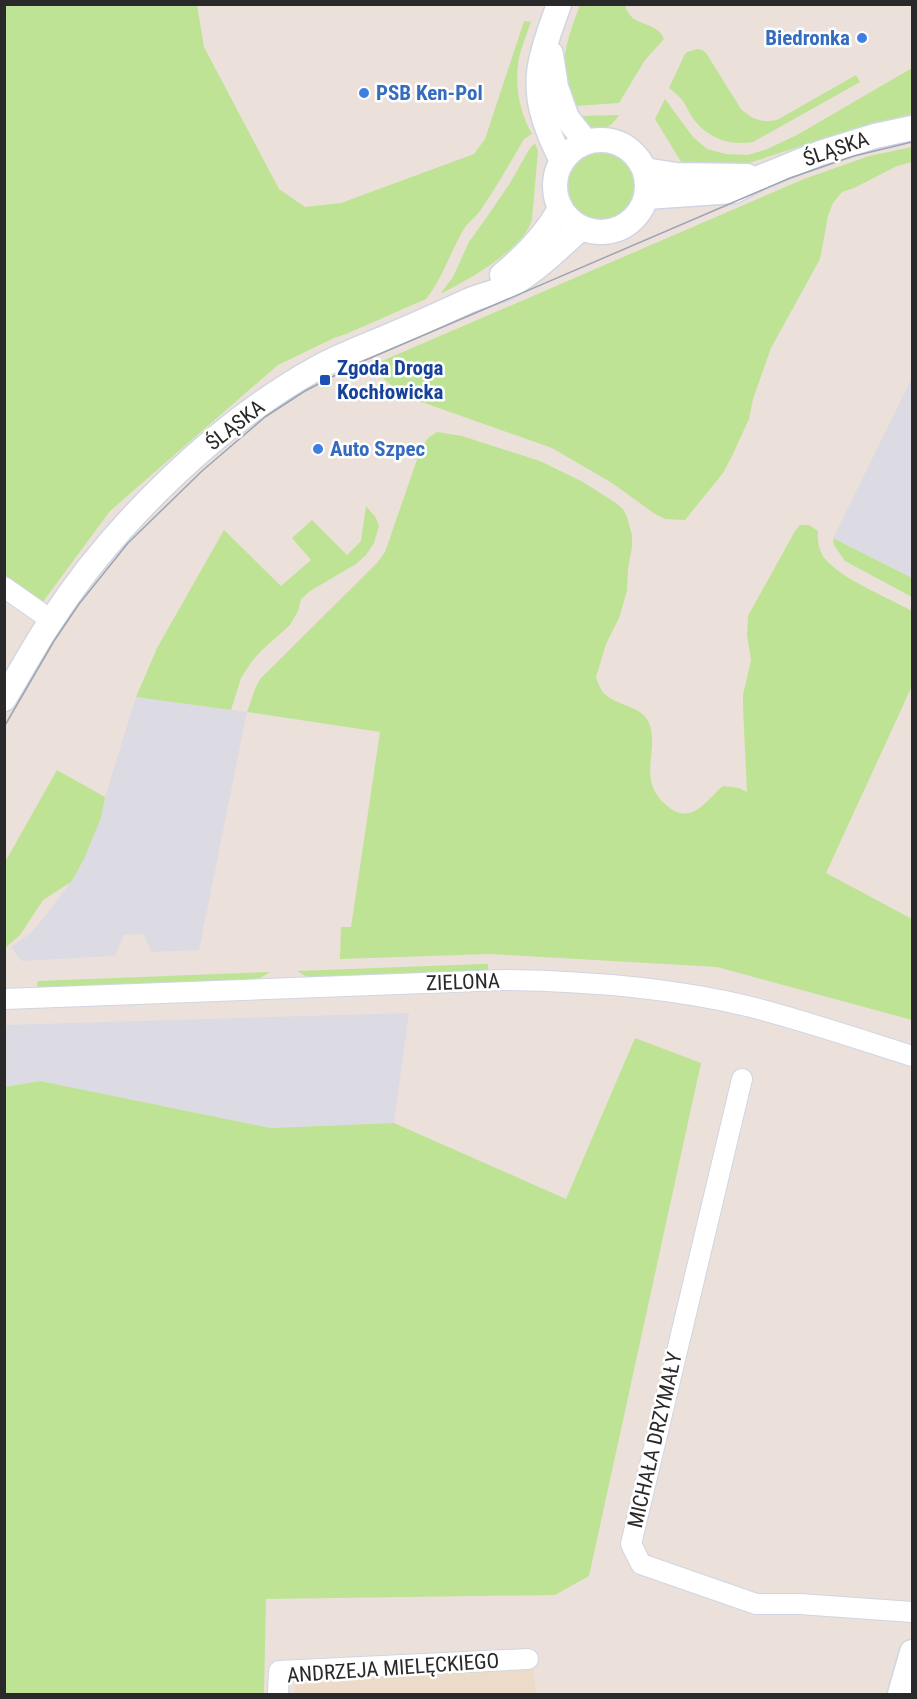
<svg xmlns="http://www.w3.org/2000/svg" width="917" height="1699" font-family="'Roboto Condensed',sans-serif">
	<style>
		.industrial { fill: #dcdbe3 }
		.education { fill: #eddbc9 }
		.green { fill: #bee395 }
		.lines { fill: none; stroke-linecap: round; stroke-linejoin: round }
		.minor-casing { stroke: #cfd6e2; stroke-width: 22 }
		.tertiary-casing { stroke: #cfd6e2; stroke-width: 27 }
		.minor { stroke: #fff; stroke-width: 20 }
		.tertiary { stroke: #fff; stroke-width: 24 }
		.tram { stroke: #9da4b3; stroke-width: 1.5 }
		.shop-dot { fill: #3f7fe0; stroke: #fff; stroke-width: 2 }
		.transit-dot { fill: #1a4fb4; stroke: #fff; stroke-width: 2 }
		.labels { text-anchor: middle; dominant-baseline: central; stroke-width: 5; stroke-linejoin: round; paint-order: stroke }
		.shop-label { font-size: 21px; font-weight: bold; fill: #366cbe; stroke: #fff; text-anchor: start }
		.street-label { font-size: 21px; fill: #292929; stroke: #fff }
		.transit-label { font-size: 21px; font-weight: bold; fill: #164399; stroke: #fff; text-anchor: start }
	</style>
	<rect width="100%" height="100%" fill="#ebe1da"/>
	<g class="industrial">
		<polygon points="912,378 912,578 833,538"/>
		<polygon points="136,697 247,712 199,950 152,952 143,934 124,935 115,956 22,961 11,947 31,933 49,911 71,882 84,859 101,818 105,797"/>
		<polygon points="409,1013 394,1123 272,1128 40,1081 5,1087 4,1025"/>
	</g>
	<polygon class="education" points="533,1664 536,1694 295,1694 296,1676"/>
	<g class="green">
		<path d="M 5,5 L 197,5 L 204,47 L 279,189 L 305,207 L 341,203 L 474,154 L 485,139 L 524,21 L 531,22 C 526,36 520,50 518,64 C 515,88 520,113 532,134 L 524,139 C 510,163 496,188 480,211 C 475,218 468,222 464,229 C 450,252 443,278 426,299 L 346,334 L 334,338 L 278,365 L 110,511 L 42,603 L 5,575 Z"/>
		<path d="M 580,5 L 625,5 C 631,29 656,19 664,39 L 645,60 L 619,103 L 575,106 C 573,100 569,94 567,88 C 558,62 571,29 580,5 Z"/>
		<path d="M 697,49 L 702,50 L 706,53 L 741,109 C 753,120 762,123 777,120 L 856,75 L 860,82 L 753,142 C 730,146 710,139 695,121 C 690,115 687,107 683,101 C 679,96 674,92 669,88 L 685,54 L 687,52 Z"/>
		<polygon points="912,68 912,114 872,123 743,165 683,165 655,119 665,99 693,137 707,149 726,154 747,155 765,150 797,135"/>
		<path d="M 619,115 C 606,135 592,132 577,116 Z"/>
		<path d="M 535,143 L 538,151 L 532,219 C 526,248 465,282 440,294 L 453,277 L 469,242 L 489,214 L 510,183 L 530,148 Z"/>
		<polygon points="912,147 912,162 897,166 854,188 842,192 833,203 828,216 820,259 771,348 753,399 749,419 732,456 723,473 685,520 665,519 655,514 612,483 552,448 402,395 384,379 377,369 382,361 804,179 869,156"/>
		<circle cx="601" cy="185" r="35"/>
		<path d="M 437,432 L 462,436 L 540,461 L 583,482 L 616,503 L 623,509 L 627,517 L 632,535 L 632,547 L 628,568 L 627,591 L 619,618 L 606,644 L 596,677 C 598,683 601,692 607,696 C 619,706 642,706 649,723 C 660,751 636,779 666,805 C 692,827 705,801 723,786 L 739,788 L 747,792 L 743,707 L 743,695 L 751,660 L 747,635 L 748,616 L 795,531 L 800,525 L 809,525 L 818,531 C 817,541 819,553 827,561 C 844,580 889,598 912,611 L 912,686 L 826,873 L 912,919 L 912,1020 L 717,967 L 490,954 L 340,959 L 341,927 L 351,927 L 380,732 L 247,712 L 255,689 L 260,679 L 377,563 L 385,552 L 421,448 L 428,438 Z"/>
		<polygon points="366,506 376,518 379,526 374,543 366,555 356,564 310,591 301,599 298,611 290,625 263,649 252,661 241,678 231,710 136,697 157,648 224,530 281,586 311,560 292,538 312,520 347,555 361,541"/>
		<polygon points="833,538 912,578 912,597 845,561 834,545"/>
		<polygon points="57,770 105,797 101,818 84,859 71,882 43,900 20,935 5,948 5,862"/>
		<polygon points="481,964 488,964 488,972 309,978 297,971"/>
		<polygon points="270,972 262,977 251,980 39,988 37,986 37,983 38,981"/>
		<polygon points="635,1038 701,1063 589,1576 555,1595 266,1599 264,1694 5,1694 5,1087 40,1081 271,1128 394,1123 566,1199"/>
	</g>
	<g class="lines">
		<g class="minor-casing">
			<g id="minor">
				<polyline points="4,587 51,620"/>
				<path d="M 4,999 L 503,980 C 585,981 667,987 747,1006 C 803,1020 858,1039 912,1056"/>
				<polyline points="742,1079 631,1544 641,1564 756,1604 800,1604 912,1612"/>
				<polyline points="278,1694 279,1671 528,1659"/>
			</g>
		</g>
		<g class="tertiary-casing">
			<g id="tertiary">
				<path d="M 559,4 C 553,22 546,39 542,57 C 532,93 545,128 561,159"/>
				<polyline points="551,54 556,87 567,118 586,142"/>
				<circle cx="601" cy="186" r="46"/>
				<polyline points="645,170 676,175 747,176"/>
				<polyline points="646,197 734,191 761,177 820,153 875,136 912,128"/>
				<path d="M 502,275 C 525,256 546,235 560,209"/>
				<path d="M 4,699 C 20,673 34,646 51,621 C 113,525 218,422 319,367 C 341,355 366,346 389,336 C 416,325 442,313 468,301 C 482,295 498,292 511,285 C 537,270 559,248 581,228"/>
				<polyline points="900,1694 912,1652"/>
			</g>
		</g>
		<use href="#minor" class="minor"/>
		<use href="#tertiary" class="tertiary"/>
		<polyline class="tram" points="4,727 54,641 79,604 128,543 202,471 265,417 305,391 361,362 790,178 854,156 912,142"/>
	</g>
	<g class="shop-dot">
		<circle cx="862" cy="38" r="6"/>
		<circle cx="364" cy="93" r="6"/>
		<circle cx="318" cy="449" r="6"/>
	</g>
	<rect class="transit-dot" x="319" y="374" width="12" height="12" rx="3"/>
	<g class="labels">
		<g class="shop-label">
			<text x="850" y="38" text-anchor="end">Biedronka</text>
			<text x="376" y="93">PSB Ken-Pol</text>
			<text x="330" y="449">Auto Szpec</text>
		</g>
		<g class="street-label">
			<text transform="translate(836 149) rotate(-19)">ŚLĄSKA</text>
			<text transform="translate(235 425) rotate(-38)">ŚLĄSKA</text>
			<text transform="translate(463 982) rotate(-2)">ZIELONA</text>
			<text transform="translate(655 1440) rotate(-77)">MICHAŁA DRZYMAŁY</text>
			<text transform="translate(393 1668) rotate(-4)">ANDRZEJA MIELĘCKIEGO</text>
		</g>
		<g class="transit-label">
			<text x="337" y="368">Zgoda Droga<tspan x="337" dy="24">Kochłowicka</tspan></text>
		</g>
	</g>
	<rect width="917" height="1699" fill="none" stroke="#292929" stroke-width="12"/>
</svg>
